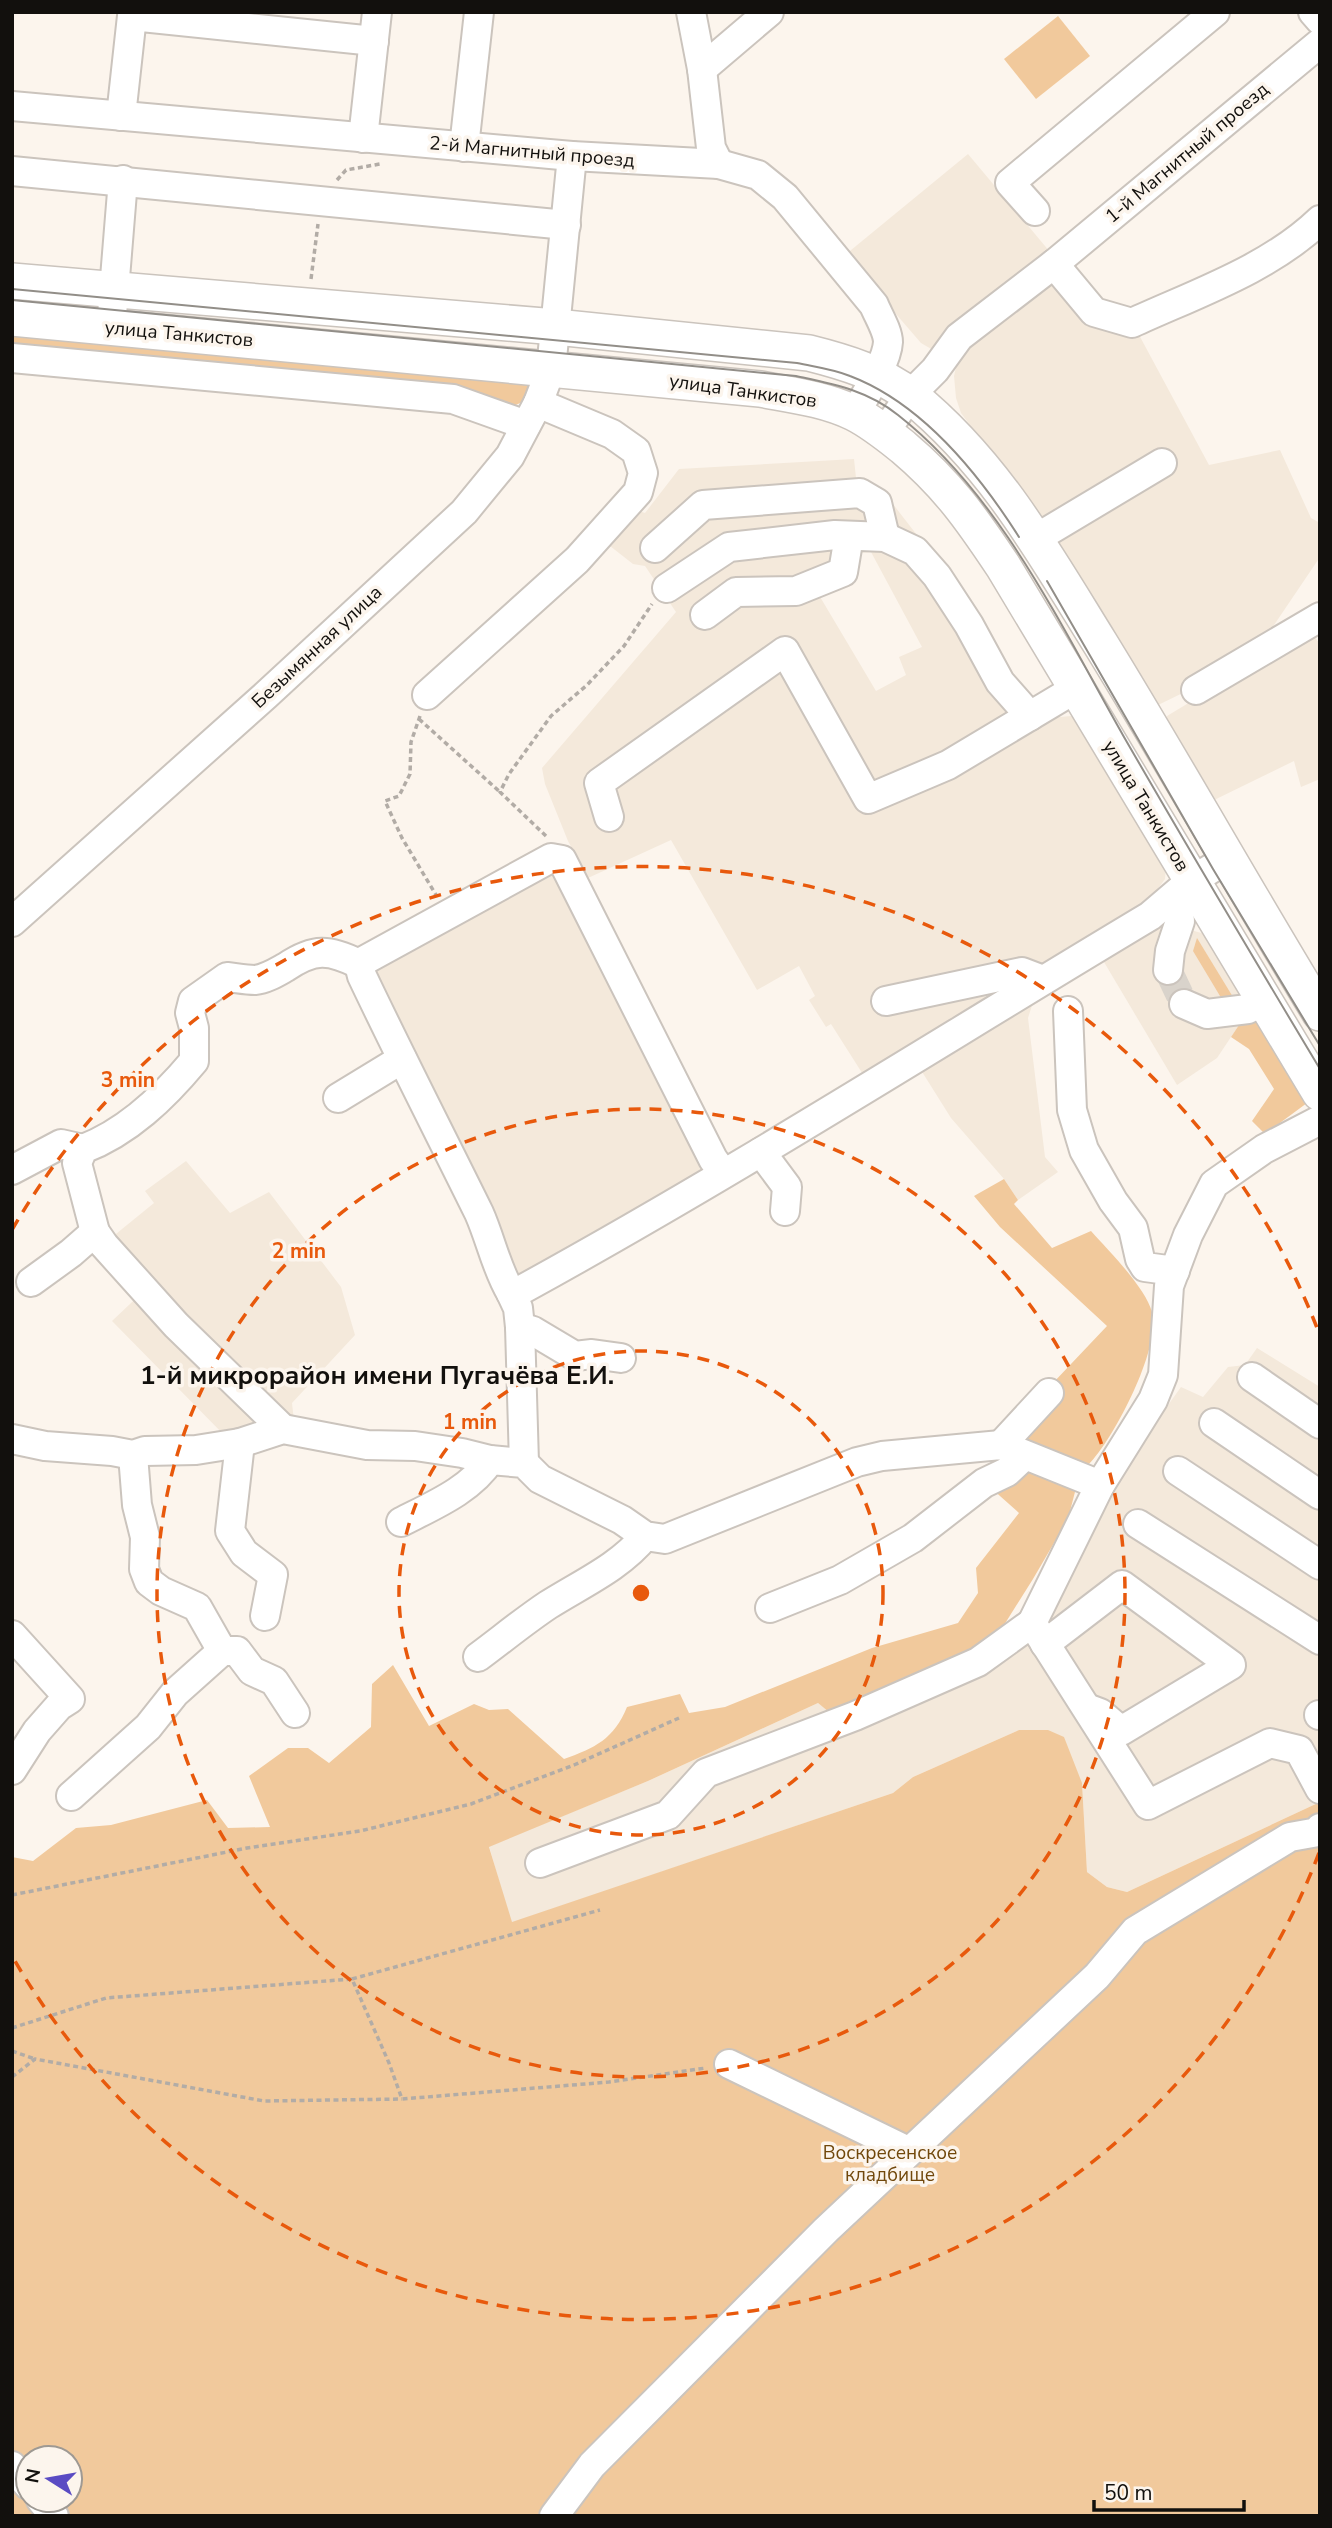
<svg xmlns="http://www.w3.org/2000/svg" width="1332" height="2528" font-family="'Nunito Sans',sans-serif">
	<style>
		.built { fill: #f4e9db; fill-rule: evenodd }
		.green { fill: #f1c99c; fill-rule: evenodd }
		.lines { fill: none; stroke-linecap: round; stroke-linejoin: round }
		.minor-tunnel { stroke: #d9d3cb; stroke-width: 28; stroke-dasharray: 28 14; stroke-linecap: butt }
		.minor-casing { stroke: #cbc4bd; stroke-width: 32 }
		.major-casing { stroke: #cbc4bd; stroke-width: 38 }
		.path { stroke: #b2aca6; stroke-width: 3.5; stroke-dasharray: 5 3.5; stroke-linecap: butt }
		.minor { stroke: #fff; stroke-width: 28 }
		.major { stroke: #fff; stroke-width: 35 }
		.tram { stroke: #928e88; stroke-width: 2 }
		.ring { fill: none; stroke: #e8590c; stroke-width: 3.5; stroke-dasharray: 12 9 }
		.labels { text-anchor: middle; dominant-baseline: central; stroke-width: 7; stroke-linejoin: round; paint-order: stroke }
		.street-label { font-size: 19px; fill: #12100d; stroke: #fcf5ed }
		.park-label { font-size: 19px; fill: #71480c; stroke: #fcf5ed }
		.district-label { font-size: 26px; font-weight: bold; fill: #12100d; stroke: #fcf5ed }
		.centre { fill: #e8590c; stroke: #fcf5ed; stroke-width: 3.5 }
		.ring-label { font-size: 21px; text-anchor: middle; font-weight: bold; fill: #e8590c; stroke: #fcf5ed; stroke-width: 7; stroke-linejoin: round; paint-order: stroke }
	</style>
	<rect width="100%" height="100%" fill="#fcf5ed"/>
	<g class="built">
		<polygon points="968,154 1050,252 933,350 921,343 845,255"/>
		<polygon points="1050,279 1138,333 1209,465 1280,450 1311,518 1320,523 1320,557 1264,640 1195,687 1154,707 1016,487 961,413 956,398 954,376 958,359 967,338"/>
		<path d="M 854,459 L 856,478 L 889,499 L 941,566 L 1025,695 L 1038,719 L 1071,716 L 1080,723 L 1166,867 L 1165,879 L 1148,902 L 864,1076 L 831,1024 L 826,1027 L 809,1000 L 815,996 L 799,966 L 757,990 L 671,840 L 588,878 L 568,841 L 545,784 L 542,768 L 676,612 L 645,566 L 633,564 L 610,546 L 639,511 L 645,513 L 679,469 ZM 871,552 L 922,647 L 899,657 L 906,675 L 876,691 L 813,585 L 860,553 Z"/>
		<polygon points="1309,630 1320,644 1320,779 1301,787 1294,761 1208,803 1163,729 1167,716"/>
		<polygon points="550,863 706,1167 704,1175 517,1281 369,967"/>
		<polygon points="1162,922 1205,934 1246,1001 1241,1022 1217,1058 1177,1085 1101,957"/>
		<polygon points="1035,996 1028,1018 1045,1157 1058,1172 1018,1200 1004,1179 951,1118 919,1067"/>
		<polygon points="186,1161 230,1213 269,1192 341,1287 355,1335 292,1403 294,1421 229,1440 112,1321 149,1286 111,1238 154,1203 145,1191"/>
		<polygon points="1257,1348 1320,1387 1320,1802 1127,1892 1107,1887 1087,1872 1082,1783 1019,1730 913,1777 893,1793 511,1923 489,1846 648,1781 818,1703 830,1712 961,1680 1029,1644 1138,1447 1181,1387 1203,1397 1228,1367 1245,1365"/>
	</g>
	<g class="green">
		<polygon points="1058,16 1090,56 1036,99 1004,59"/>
		<polygon points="12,332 530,382 529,399 509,408 12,350"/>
		<polygon points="1197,938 1236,1002 1223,1001 1193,951"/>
		<polygon points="1254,1018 1307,1103 1265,1134 1252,1121 1274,1089 1249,1049 1231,1037 1241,1022"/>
		<path d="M 1004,1179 L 1018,1200 L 1014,1204 L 1052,1248 L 1091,1231 C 1109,1251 1145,1287 1152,1312 C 1162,1347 1112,1443 1087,1466 L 1000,1439 L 1107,1326 L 1000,1227 L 974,1196 Z"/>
		<path d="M 1045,1470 L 1076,1488 L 1068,1519 L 1033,1579 L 999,1633 L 971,1659 L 829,1712 L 818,1703 L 648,1781 L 489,1847 L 512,1922 L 893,1793 L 913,1777 L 1019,1730 L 1048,1730 L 1064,1737 L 1082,1783 L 1087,1872 L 1107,1887 L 1127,1892 L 1320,1802 L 1320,2516 L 12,2516 L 12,1857 L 33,1861 L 76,1828 L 111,1825 L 207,1800 L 228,1828 L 270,1827 L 249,1776 L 288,1748 L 308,1748 L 329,1763 L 371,1727 L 372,1684 L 393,1665 L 429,1726 L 474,1704 L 489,1710 L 508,1709 L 564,1759 C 595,1748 614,1739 627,1707 L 680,1694 L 689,1713 L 725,1707 L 872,1648 L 958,1623 L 978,1593 L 976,1568 L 1019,1513 L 991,1488 L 1019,1474 ZM 28,2458 L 70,2458 L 70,2500 L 28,2500 Z"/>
	</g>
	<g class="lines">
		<polyline class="minor-tunnel" points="1168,970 1184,1004"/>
		<g class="minor-casing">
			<g id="minor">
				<polyline points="691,12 702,69 711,148 719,164"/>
				<polyline points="1313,12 1320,20"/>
				<polyline points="702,69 769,12"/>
				<path d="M 12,106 L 572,156 L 719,164 L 758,175 L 785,197 L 874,305 C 878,315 888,331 888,342 C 887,362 865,396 855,413"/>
				<polyline points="121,116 132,16 374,41"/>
				<polyline points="363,138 377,12"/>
				<polyline points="464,147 479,12"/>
				<polyline points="12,171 566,225"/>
				<polyline points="1035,211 1010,183 1215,12"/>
				<path d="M 1054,264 L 1094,312 L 1132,323 C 1195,294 1269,269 1320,220"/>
				<polyline points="111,327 123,180"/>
				<polyline points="12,358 453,399 526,425"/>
				<polyline points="885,432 910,395 935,370 959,337 1054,264 1320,43"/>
				<polyline points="1035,539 1162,463"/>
				<polyline points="655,548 703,505 860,493 877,503 885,537"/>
				<polyline points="667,588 729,547 835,535 885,537 915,551 937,576 969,625 1000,682 1030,716"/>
				<polyline points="705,615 736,592 796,591 843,572 849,536"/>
				<polyline points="1196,690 1320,617"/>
				<polyline points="427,695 577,560 638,492 643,473 636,451 612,434 538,403"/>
				<polyline points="609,817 599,783 785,651 868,799 948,765 1075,689"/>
				<polyline points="12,922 266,695 464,512 510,456 538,403 551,369 572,156"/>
				<polyline points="1168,970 1170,951 1180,921 1177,894"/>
				<polyline points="886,1001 1022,972 1043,980"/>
				<polyline points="1184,1004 1207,1014 1248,1009 1264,1001"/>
				<polyline points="1068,1011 1072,1110 1084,1150 1113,1201 1133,1228 1140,1259 1145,1267 1175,1271"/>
				<polyline points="338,1098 402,1059"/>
				<polyline points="1320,1120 1264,1149 1214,1184 1188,1235 1169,1286 1163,1375 1153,1400 1100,1485 1032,1623 1148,1805 1270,1743 1299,1750 1320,1789"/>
				<polyline points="761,1152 787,1187 785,1211"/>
				<polyline points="12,1170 61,1144 83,1149"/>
				<polyline points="31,1282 71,1253 95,1232"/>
				<path d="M 511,1293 C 496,1268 491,1240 479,1213 C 440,1134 400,1056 362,976 L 359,964 L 365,960 L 551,858 L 562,860 L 713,1159 L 723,1173"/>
				<polyline points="520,1327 533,1331 575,1356 592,1354 621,1358"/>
				<polyline points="1252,1377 1320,1424"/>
				<polyline points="1214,1423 1320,1495"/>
				<path d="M 283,1429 L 176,1325 L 104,1245 L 95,1232 L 77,1163 L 83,1149 C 128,1132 164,1097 194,1061 L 194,1028 L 190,1013 L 193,1001 L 227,977 C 236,978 246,980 255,980 C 266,979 277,972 286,967 C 314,948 329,949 359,964"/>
				<polyline points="12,1439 45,1446 112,1451 133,1455 145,1451 196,1450 240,1443 283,1429 367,1445 415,1446 462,1453 490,1460 524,1463 540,1479 622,1520 645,1536 665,1539 857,1462 882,1456 1001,1445 1100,1485"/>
				<polyline points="240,1443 230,1531 244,1553 273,1575 265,1616"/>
				<polyline points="1001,1445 1049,1393"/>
				<polyline points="133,1455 137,1505 145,1537 144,1569 149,1582 161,1591 197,1607 222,1651 237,1651 252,1671 274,1681 295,1713"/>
				<path d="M 524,1463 L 520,1327 L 518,1308 L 511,1293 L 523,1289 C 736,1172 941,1041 1150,916 L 1191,881 L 1227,859"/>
				<polyline points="1178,1471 1320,1565"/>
				<path d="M 401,1522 C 432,1506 471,1490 490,1460"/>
				<polyline points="1138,1524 1320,1640"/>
				<polyline points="770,1608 840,1580 913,1538 984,1483 1007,1472 1024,1456"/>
				<polyline points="12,1635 70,1699 59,1706 37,1731 12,1770"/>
				<polyline points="1045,1644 1122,1585 1231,1665 1121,1731 1100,1713 1092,1710"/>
				<path d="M 478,1657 C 501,1640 524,1621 548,1605 C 581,1584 620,1567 645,1536"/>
				<polyline points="1319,1715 1320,1715"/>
				<polyline points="71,1796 148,1727 175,1693 222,1651"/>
				<polyline points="540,1863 668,1815 706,1773 855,1716 978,1662 1032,1623"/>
				<polyline points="729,2064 908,2151"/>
				<polyline points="12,2466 28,2485"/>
				<polyline points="41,2500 54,2516"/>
				<polyline points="554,2516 592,2465 826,2230 1097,1976 1135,1931 1290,1837 1318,1832 1320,1828"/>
			</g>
		</g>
		<g class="major-casing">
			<g id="major">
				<path d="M 12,281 L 556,327 L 809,353 C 845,362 881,373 911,396 C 995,464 1044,553 1100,643 C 1175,765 1245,890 1320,1013"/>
				<path d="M 12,318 L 760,389 C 792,395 825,399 854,413 C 872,422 888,435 903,447 C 948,485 971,518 1003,566 L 1320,1093"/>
			</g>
		</g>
		<g class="path">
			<polyline points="337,180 346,170 380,164"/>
			<polyline points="311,279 318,224"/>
			<polyline points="420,716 411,742 410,774 399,796 385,801 402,838 436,895"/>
			<polyline points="419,719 500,792"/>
			<polyline points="546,836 500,792 509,774 551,716 587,685 624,646 652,604"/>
			<polyline points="12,1895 247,1848 360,1831 471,1804 574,1765 679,1718"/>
			<polyline points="352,1979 600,1910"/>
			<polyline points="12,2028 106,1998 352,1979 389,2063 402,2099 609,2082 706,2068"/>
			<polyline points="12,2051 35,2059"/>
			<polyline points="12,2077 35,2059 264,2101 402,2099"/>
		</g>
		<use href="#minor" class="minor"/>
		<use href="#major" class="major"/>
		<g class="tram">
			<path d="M 12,289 L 797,363 C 815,367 833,369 850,376 C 921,403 979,474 1019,537"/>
			<path d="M 12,300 L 796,376 C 833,384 867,390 898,415 C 1000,495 1061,626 1124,737 C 1188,848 1254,959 1320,1069"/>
			<polyline points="1047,581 1213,869 1320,1046"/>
		</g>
	</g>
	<g class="ring">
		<circle cx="641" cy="1593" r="242"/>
		<circle cx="641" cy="1593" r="484"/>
		<path d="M1319 1853A726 726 0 0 1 12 1956M12 1230A726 726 0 0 1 1319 1333"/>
	</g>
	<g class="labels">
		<g class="street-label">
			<text transform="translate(532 152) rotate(5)">2-й Магнитный проезд</text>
			<text transform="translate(1187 153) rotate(-40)">1-й Магнитный проезд</text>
			<text transform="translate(179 334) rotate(5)">улица Танкистов</text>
			<text transform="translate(743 391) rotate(8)">улица Танкистов</text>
			<text transform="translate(317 647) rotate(-43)">Безымянная улица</text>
			<text transform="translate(1146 806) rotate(59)">улица Танкистов</text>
		</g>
		<g class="park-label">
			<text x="890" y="2153">Воскресенское<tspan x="890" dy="22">кладбище</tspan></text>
		</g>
		<g class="district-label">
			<text x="377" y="1375">1-й микрорайон имени Пугачёва Е.И.</text>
		</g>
	</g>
	<circle cx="641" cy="1593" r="10" class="centre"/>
	<g class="ring-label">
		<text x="128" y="1087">3 min</text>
		<text x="299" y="1258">2 min</text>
		<text x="470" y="1429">1 min</text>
	</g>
	<rect width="1332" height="2528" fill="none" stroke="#12100d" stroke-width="28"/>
	<g transform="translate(49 2479) rotate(281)"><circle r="33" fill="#fcf5ed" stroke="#9e9993" stroke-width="2"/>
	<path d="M0-5L12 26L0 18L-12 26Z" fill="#5a4bc3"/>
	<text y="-10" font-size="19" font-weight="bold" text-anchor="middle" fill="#12100d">N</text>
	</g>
	<path d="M1094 2500v10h150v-10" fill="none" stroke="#12100d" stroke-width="3.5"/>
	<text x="1104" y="2500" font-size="21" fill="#12100d" stroke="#fcf5ed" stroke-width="5" paint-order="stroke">50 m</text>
</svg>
